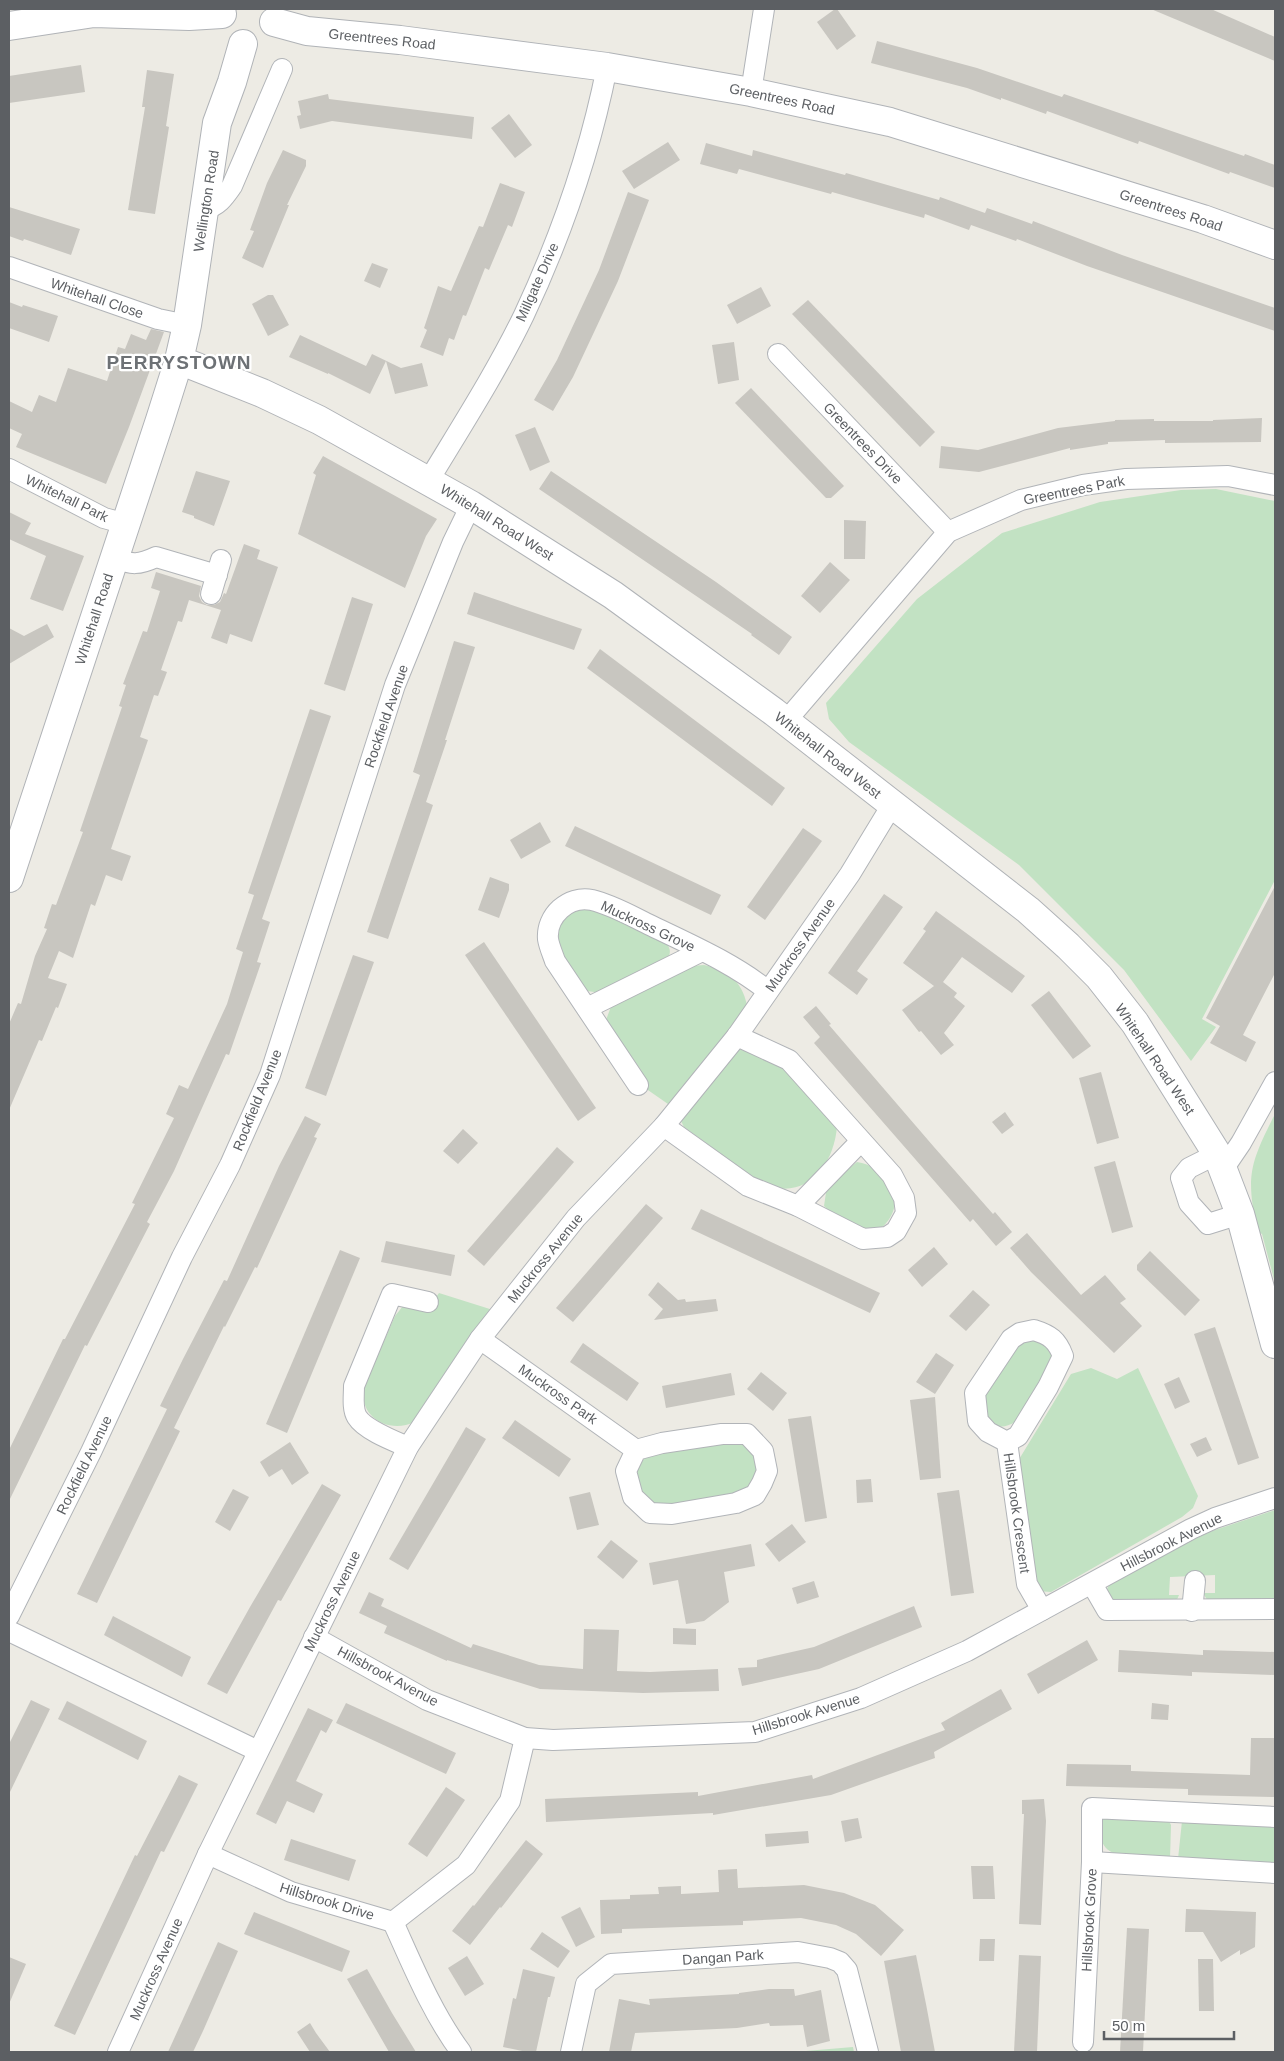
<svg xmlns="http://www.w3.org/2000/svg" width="1284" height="2061" font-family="Helvetica,sans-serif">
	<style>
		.green { fill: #c2e2c3 }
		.building { fill: #c8c6c0 }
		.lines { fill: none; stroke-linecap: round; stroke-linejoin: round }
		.street-casing { stroke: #b1b4b8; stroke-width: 22 }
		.secondary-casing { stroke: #b0b3b7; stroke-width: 30 }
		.street { stroke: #fff; stroke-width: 20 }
		.secondary { stroke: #fff; stroke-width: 28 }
		.labels { text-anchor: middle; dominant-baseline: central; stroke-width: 4.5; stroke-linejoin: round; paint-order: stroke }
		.street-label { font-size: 14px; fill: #5c5f63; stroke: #fff }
		.district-label { font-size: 19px; font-weight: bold; letter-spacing: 1px; fill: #6d7175; stroke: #fff }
	</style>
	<rect width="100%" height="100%" fill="#edebe4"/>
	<g class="green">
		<polygon points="1216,489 1275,501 1275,880 1202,1019 1216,1027 1191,1061 1124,970 1019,865 849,742 829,719 826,703 917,599 1002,533 1100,502 1181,490"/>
		<path d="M 577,908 L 598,909 L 665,941 C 670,948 672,952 667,959 L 602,993 L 587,991 L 557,946 L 558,923 Z"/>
		<path d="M 704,965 C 727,970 742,981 747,1005 L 708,1058 L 668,1104 L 645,1088 L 641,1070 L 606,1020 L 612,1004 L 691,966 Z"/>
		<path d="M 736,1048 L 760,1056 L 788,1068 L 837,1126 C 834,1167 804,1203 761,1183 L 684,1127 L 681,1121 Z"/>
		<path d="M 1275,1114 L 1275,1283 L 1262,1234 L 1258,1232 C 1245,1177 1250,1163 1275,1114 Z"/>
		<path d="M 857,1162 C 871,1164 876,1169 884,1181 C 887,1184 892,1189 894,1193 C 899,1206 888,1228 874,1231 C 856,1234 836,1218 824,1206 L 827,1186 Z"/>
		<path d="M 439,1293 L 493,1310 L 414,1422 C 401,1429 381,1427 371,1415 C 364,1408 363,1398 363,1389 L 395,1316 L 407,1301 L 430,1306 Z"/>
		<path d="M 1040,1337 L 1055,1356 L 1015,1422 C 1002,1430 993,1427 983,1415 L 984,1390 L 1015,1345 Z"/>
		<polygon points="1091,1368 1117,1379 1138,1368 1198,1496 1193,1508 1182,1517 1051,1592 1037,1591 1018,1461 1071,1374"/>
		<path d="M 733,1440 C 759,1450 765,1472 745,1492 L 661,1506 C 639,1502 641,1493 635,1474 L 639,1463 L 649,1455 Z"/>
		<polygon points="1275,1510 1275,1605 1209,1603 1203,1593 1215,1593 1215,1575 1170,1577 1169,1595 1179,1595 1176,1602 1116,1601 1110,1597 1107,1589 1111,1581 1194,1537"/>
		<path d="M 1100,1818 L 1169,1821 L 1171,1825 L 1170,1859 L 1115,1854 C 1099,1847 1099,1834 1100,1818 Z"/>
		<polygon points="1275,1820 1275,1865 1178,1859 1182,1821"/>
		<polygon points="853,2047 854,2052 794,2052"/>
	</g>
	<g class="building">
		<polygon points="835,9 837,9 856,36 837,50 817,22"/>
		<polygon points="1151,9 1211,9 1275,37 1275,61"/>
		<polygon points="877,41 977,68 1062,97 1064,94 1244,156 1245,154 1275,165 1275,188 1230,172 1229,174 1139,141 1138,144 1047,111 1046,114 1001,98 1001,100 967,88 871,63"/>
		<polygon points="81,65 85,92 9,103 9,76"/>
		<polygon points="147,70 174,74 166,126 169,127 155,214 128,210 145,107 142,107"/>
		<polygon points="328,94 329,99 474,117 472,139 332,121 300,129 297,116 301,115 298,101"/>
		<polygon points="509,114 532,145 515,158 491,128"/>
		<polygon points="668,142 680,160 634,189 622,171"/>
		<polygon points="706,143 752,156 753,150 845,175 846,173 939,200 940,197 985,213 987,208 1032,224 1033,221 1122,255 1275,308 1275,331 1087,266 1017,239 1016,241 971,225 969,230 925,214 924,218 832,192 831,194 739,169 737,174 700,164"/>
		<polygon points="283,150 306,160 306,166 287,205 289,205 263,268 242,258 254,231 250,230 267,183"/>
		<polygon points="500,183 525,192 512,227 508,225 489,270 485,268 466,316 463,315 454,340 449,338 443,356 420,347 427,330 424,328 438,286 451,291 479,226 483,227"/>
		<polygon points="628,192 649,200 618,281 573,377 553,411 534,400 557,360 599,270"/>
		<polygon points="9,207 80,229 71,255 24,239 23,241 9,236"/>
		<polygon points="372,263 388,269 380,288 364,281"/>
		<polygon points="761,287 771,306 737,324 727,305"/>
		<polygon points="268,295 273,295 289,325 268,336 252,304"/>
		<polygon points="808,300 935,432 920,447 792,314"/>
		<polygon points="9,302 22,307 23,305 58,316 49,342 9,328"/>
		<polygon points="151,329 164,332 129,427 106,484 16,447 22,434 9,428 9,401 32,412 39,395 56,402 68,368 107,381 118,347 125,349 131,334 146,340"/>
		<polygon points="300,335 366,366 372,354 401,368 422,363 428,386 395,394 386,361 370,394 328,373 328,374 289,357"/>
		<polygon points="734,342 739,380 718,384 712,345"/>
		<polygon points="751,388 844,486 831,498 826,498 735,403"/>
		<polygon points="1262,418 1261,442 1165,443 1165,440 1108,442 1108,444 1070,450 1070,448 979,472 939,468 941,446 978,450 1058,428 1115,421 1115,420 1154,419 1154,421 1213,421 1213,420"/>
		<polygon points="535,427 550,462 530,471 515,435"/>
		<polygon points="323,456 437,519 426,536 405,588 298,534 316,475 313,473"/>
		<polygon points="196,471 230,481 214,526 194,518 194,516 182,512"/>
		<polygon points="551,471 716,582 792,637 779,655 751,635 752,634 539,489"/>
		<polygon points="9,512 31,523 25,534 84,556 63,611 30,599 46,556 9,539"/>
		<polygon points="844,520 866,521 865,559 844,559"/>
		<polygon points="244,544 260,550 257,559 278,567 252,642 230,634 227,644 211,638 221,610 189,600 182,622 178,621 161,670 167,672 158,696 154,695 140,737 148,740 111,849 131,856 122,881 106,875 95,906 91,904 73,958 59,951 48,978 67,984 58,1008 56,1007 42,1041 39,1040 9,1110 9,1024 18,1003 21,1004 35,956 47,929 44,928 52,904 56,905 83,832 80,831 122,707 119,706 126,685 123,684 143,631 147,632 160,591 151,588 156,572 201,586 199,596 202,602 207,605 214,605 220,602 224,593 226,594"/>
		<polygon points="830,562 850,580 820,613 801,596"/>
		<polygon points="474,592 582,629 574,650 467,614"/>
		<polygon points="352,597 373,604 345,691 324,684"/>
		<polygon points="47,624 54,637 9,664 9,628 24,636"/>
		<polygon points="454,641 475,647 445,740 447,740 426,802 433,805 388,939 367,932 420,775 413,772"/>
		<polygon points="600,649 785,788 772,806 587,668"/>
		<polygon points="310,709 331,716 262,919 270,922 257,962 261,963 229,1055 226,1054 174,1171 147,1222 150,1224 87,1346 85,1345 9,1501 9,1450 63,1339 65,1339 135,1204 132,1203 174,1118 166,1114 179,1085 188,1089 227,1004 243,952 236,949 254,895 248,893"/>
		<polygon points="540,822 551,842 521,859 510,840"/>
		<polygon points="575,826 721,895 711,915 565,846"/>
		<polygon points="803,828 822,841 765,920 747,907"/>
		<polygon points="490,877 509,884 509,890 499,918 478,910"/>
		<polygon points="1275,886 1275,973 1243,1035 1256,1042 1246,1062 1210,1043 1220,1026 1206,1018"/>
		<polygon points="884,894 903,907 857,971 868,979 857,995 828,973"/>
		<polygon points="936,911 1025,976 1012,993 962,957 943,982 957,993 954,997 965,1006 944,1033 954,1045 941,1055 921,1031 919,1032 902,1010 934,986 903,963 926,931 923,929"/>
		<polygon points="484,942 596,1108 578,1121 465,955"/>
		<polygon points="353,955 374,962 326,1096 305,1088"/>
		<polygon points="1049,991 1091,1046 1073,1059 1031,1005"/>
		<polygon points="816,1006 831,1024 829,1025 934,1147 993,1214 995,1212 1012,1232 996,1246 973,1219 970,1222 814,1043 820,1037 803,1017"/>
		<polygon points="1101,1072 1119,1138 1097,1144 1079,1078"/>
		<polygon points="1005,1112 1014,1125 1002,1134 992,1122"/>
		<polygon points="305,1116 321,1124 314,1137 317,1138 257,1268 255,1267 225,1327 224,1326 174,1428 180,1431 97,1603 77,1594 167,1409 160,1406 183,1359 224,1280 227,1281 279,1166"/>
		<polygon points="463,1129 478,1143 458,1164 443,1151"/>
		<polygon points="557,1147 574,1162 484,1266 467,1251"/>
		<polygon points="1115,1161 1133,1227 1112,1233 1094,1167"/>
		<polygon points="646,1204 663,1218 573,1322 556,1308"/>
		<polygon points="701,1209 880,1293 870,1313 691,1229"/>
		<polygon points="1027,1233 1081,1295 1105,1275 1126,1299 1120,1303 1142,1326 1114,1353 1031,1272 1010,1248"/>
		<polygon points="386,1241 455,1255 451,1276 381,1262"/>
		<polygon points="934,1247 948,1264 922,1287 908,1270"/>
		<polygon points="340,1250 360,1258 287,1433 266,1424"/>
		<polygon points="1150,1251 1200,1300 1185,1316 1137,1270 1137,1265"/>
		<polygon points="658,1282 678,1300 685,1299 686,1302 716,1299 718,1311 654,1320 663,1309 648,1295"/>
		<polygon points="973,1290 990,1305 966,1331 949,1316"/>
		<polygon points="1215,1327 1259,1458 1238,1465 1194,1334"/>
		<polygon points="583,1343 639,1383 627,1401 570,1362"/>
		<polygon points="936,1353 954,1365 935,1394 916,1382"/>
		<polygon points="761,1372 787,1393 773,1411 747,1389"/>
		<polygon points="731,1373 735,1395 666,1408 662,1386"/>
		<polygon points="1179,1377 1190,1402 1175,1409 1164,1384"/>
		<polygon points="935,1397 941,1478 920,1480 910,1400"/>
		<polygon points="811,1416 827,1518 805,1522 788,1419"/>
		<polygon points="515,1420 571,1459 559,1477 502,1438"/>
		<polygon points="466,1427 486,1439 408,1570 389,1559"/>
		<polygon points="1206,1437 1212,1450 1197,1457 1190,1444"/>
		<polygon points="290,1442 309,1473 292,1485 282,1469 269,1477 260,1462"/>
		<polygon points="871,1479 873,1502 857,1503 856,1480"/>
		<polygon points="322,1484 341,1495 281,1601 278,1600 227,1694 207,1684 250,1607"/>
		<polygon points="233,1489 249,1497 230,1531 215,1522"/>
		<polygon points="959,1490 974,1593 951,1596 937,1493"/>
		<polygon points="590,1492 599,1525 577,1530 569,1497"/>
		<polygon points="792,1524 806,1542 779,1562 765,1544"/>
		<polygon points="611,1540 638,1561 623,1579 597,1557"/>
		<polygon points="751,1544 755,1566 724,1572 729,1602 704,1621 686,1624 678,1580 653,1585 649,1563"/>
		<polygon points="814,1581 819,1597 797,1604 792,1588"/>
		<polygon points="369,1592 384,1599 381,1606 471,1648 473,1644 539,1665 583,1669 584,1629 619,1630 617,1671 650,1672 718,1669 719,1691 643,1693 540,1689 447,1660 447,1661 384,1633 387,1626 359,1613"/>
		<polygon points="914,1606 922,1627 819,1669 742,1686 738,1668 757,1667 757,1660 814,1647"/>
		<polygon points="113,1616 191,1657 182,1677 104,1635"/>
		<polygon points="673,1628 696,1629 696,1645 673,1644"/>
		<polygon points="1087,1640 1098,1660 1038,1694 1027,1674"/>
		<polygon points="1119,1650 1203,1655 1203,1650 1275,1652 1275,1675 1192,1672 1192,1676 1118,1672"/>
		<polygon points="1001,1689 1012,1709 934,1752 935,1758 831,1795 713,1815 713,1813 546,1822 545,1799 698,1792 698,1796 812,1775 813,1779 945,1730 941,1723"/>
		<polygon points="31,1700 50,1709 9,1794 9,1744"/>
		<polygon points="67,1701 147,1741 138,1760 58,1719"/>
		<polygon points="346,1703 456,1753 446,1774 336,1723"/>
		<polygon points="1152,1703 1169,1705 1168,1720 1151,1719"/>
		<polygon points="308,1708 333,1720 326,1733 321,1730 296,1781 323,1794 314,1813 287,1801 276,1824 256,1814"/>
		<polygon points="1251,1738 1275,1738 1275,1797 1188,1795 1188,1789 1066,1786 1067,1764 1131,1765 1131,1771 1250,1775"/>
		<polygon points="179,1775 198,1784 164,1852 161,1851 75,2035 54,2026 135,1855 137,1856"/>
		<polygon points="446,1787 465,1800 427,1857 408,1844"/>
		<polygon points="1044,1799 1046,1821 1041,1925 1019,1924 1024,1814 1022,1814 1022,1800"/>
		<polygon points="858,1818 862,1838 845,1842 841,1821"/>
		<polygon points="808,1831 809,1843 766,1847 765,1834"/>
		<polygon points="291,1839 356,1860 349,1881 284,1860"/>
		<polygon points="526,1840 543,1854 501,1908 500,1907 470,1945 452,1931 473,1905 474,1906"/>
		<polygon points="971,1866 993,1866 995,1899 973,1899"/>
		<polygon points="737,1869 738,1888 804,1885 844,1893 875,1905 904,1930 881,1956 856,1934 836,1925 801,1918 743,1921 743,1925 622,1929 622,1933 601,1934 600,1900 630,1899 630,1895 659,1894 658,1887 681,1886 681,1894 719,1892 718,1870"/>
		<polygon points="580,1907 595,1937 576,1947 561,1917"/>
		<polygon points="1186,1909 1256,1912 1255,1947 1240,1955 1240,1950 1221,1962 1203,1932 1185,1932"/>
		<polygon points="254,1912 350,1951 342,1972 244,1934"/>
		<polygon points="1127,1928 1149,1929 1143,2052 1120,2052"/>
		<polygon points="542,1932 570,1951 558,1968 530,1949"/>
		<polygon points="980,1939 995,1939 994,1961 979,1961"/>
		<polygon points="218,1942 238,1951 203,2031 193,2052 168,2052"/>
		<polygon points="916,1955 926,2004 935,2052 901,2052 884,1961"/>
		<polygon points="1019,1955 1041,1956 1037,2052 1014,2052"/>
		<polygon points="467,1956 484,1984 465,1996 448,1968"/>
		<polygon points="9,1957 26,1964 9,2004"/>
		<polygon points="1198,1959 1213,1959 1214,2011 1199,2011"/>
		<polygon points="367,1969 392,2013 416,2052 389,2052 347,1979"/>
		<polygon points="523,1969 555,1977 550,1997 548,1997 536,2052 527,2052 503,2047 513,1998 516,1999"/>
		<polygon points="769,1989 794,1989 795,1996 821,1990 830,2041 807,2047 803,2025 770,2026 769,2023 737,2028 635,2033 631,2052 609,2052 619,1999 650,2005 649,1999 739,1994 739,1993"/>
		<polygon points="310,2023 316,2033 330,2052 310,2052 297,2032"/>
	</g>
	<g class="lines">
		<g class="street-casing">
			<g id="street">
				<polyline points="751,92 764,9"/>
				<path d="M 204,209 C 218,207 225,196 232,186 L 282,69"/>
				<polyline points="9,267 158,319 187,325"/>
				<polyline points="778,354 948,532"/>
				<polyline points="9,469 104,518 126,524"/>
				<path d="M 429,480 C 461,427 497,371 524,315 C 561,236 590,153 607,67"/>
				<path d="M 114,558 C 132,565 139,565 156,557 L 217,575"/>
				<polyline points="211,594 221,560"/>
				<polyline points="786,721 948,532 1021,500 1083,485 1126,479 1228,476 1275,485"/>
				<polyline points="587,1008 702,951"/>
				<path d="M 638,1085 L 555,961 C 553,955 549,946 548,939 C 546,916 568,895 592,900 C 613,905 633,917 652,926 C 691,945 733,963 768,991"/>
				<polyline points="664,1126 748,1186 798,1206 863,1239 887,1237 896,1231 906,1213 904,1198 892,1175 789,1060 737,1036"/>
				<polyline points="1217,1154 1189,1168 1181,1178 1189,1203 1208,1224 1240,1214"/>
				<polyline points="1224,1168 1241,1143 1275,1082"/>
				<polyline points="798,1206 861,1141"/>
				<path d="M 1034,1330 C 1050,1335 1057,1340 1063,1356 L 1048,1387 L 1018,1436 L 1007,1442 L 988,1432 L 978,1421 L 975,1393 L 1011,1339 L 1020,1333 Z"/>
				<polyline points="480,1339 636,1450"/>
				<polygon points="722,1434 747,1434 763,1451 767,1471 762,1483 755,1495 736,1503 672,1514 650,1513 633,1497 626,1471 636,1450 662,1443"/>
				<polyline points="1007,1442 1027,1584 1042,1610"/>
				<path d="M 408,1447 C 394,1441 365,1430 357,1417 C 352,1409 354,1396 354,1386 L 392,1294 L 428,1302"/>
				<polyline points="1092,1584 1107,1610 1275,1609"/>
				<polyline points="1192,1611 1195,1581"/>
				<polyline points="9,1616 91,1452 182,1257 230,1165 270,1075 395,685 453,542 471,505"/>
				<polyline points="9,1631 258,1751"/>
				<polyline points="314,1637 427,1700 525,1738 553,1740 755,1732 861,1698 967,1651 1191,1529 1215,1518 1275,1498"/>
				<polyline points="208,1854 291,1892 393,1922 466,1865 510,1801 525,1738"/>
				<polyline points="1092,1862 1275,1873"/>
				<path d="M 393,1922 C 413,1966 432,2013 461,2052"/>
				<polyline points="1083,2042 1092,1862 1092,1808 1275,1817"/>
				<polyline points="118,2052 208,1854 408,1447 480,1339 576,1218 664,1126 737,1036 850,874 892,805"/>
				<polyline points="571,2052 586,1984 611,1964 798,1952 830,1958 840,1962 847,1970 868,2052"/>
			</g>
		</g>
		<g class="secondary-casing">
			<g id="secondary">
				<polyline points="274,22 307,31 400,40 607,67 751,92 890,122 1203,219 1275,245"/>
				<polyline points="9,26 94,13 189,16 222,14"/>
				<polyline points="179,360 262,393 319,420 471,505 613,595 774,712 1028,910 1068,946 1099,977 1135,1023 1217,1154 1240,1214 1275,1344"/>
				<polyline points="9,878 160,420 179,360 187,325 217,123 232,82 243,44"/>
			</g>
		</g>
		<use href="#street" class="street"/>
		<use href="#secondary" class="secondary"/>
	</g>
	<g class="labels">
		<g class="street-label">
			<text transform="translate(382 39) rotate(6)">Greentrees Road</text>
			<text transform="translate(782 99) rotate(12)">Greentrees Road</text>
			<text transform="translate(206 201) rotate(-81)">Wellington Road</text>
			<text transform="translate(1171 210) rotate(18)">Greentrees Road</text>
			<text transform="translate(537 282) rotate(-66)">Millgate Drive</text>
			<text transform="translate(97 298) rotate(19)">Whitehall Close</text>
			<text transform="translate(863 443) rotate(46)">Greentrees Drive</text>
			<text transform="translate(1074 490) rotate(-11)">Greentrees Park</text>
			<text transform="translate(67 498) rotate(26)">Whitehall Park</text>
			<text transform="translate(497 522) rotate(32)">Whitehall Road West</text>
			<text transform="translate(94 619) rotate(-72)">Whitehall Road</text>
			<text transform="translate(386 716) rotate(-71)">Rockfield Avenue</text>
			<text transform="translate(828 755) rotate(38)">Whitehall Road West</text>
			<text transform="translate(648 926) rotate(25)">Muckross Grove</text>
			<text transform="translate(800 945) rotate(-55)">Muckross Avenue</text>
			<text transform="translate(1155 1059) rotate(56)">Whitehall Road West</text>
			<text transform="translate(257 1100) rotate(-68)">Rockfield Avenue</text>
			<text transform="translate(545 1258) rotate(-51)">Muckross Avenue</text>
			<text transform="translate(558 1394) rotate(35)">Muckross Park</text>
			<text transform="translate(84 1465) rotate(-64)">Rockfield Avenue</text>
			<text transform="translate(1017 1513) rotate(82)">Hillsbrook Crescent</text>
			<text transform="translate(1171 1542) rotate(-27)">Hillsbrook Avenue</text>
			<text transform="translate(332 1601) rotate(-64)">Muckross Avenue</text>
			<text transform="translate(388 1676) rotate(28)">Hillsbrook Avenue</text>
			<text transform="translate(806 1714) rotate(-17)">Hillsbrook Avenue</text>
			<text transform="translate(327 1901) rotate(17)">Hillsbrook Drive</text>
			<text transform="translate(1089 1920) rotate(-87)">Hillsbrook Grove</text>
			<text transform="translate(723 1957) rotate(-4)">Dangan Park</text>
			<text transform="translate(156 1969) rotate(-66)">Muckross Avenue</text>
		</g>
		<g class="district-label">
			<text x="179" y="362">PERRYSTOWN</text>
		</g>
	</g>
	<rect width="1284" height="2061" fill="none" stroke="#5c5f63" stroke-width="20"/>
	<path d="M1104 2031v8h130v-8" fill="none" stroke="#5c5f63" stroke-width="2.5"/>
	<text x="1112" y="2031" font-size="15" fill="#5c5f63" stroke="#ffffff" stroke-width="4" paint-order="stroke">50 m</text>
</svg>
